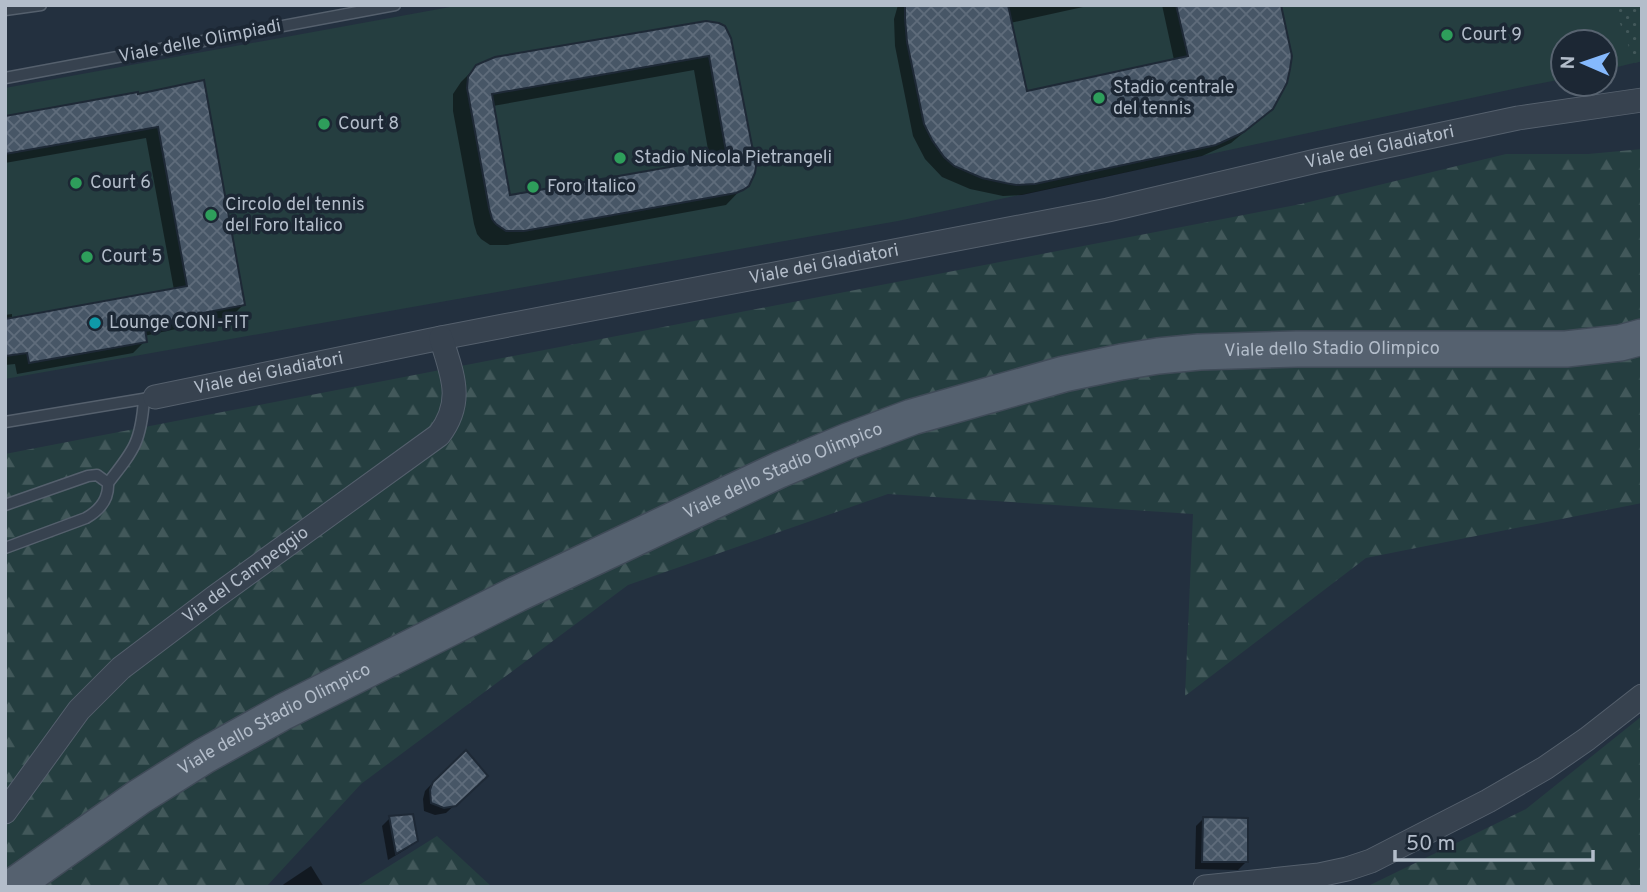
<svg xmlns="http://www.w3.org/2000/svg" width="1647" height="892" font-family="Overpass,sans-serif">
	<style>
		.forest { fill: url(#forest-firs) }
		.park { fill: #253e40 }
		.garden { fill: url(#garden-dots) }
		.shadow { fill: #0007; fill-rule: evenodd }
		.building { fill: url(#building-cross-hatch); stroke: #1e2936; stroke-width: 2; fill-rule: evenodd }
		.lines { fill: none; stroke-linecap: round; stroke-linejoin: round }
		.service-casing { stroke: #55606d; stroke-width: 13 }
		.minor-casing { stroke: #55606d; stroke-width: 25 }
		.primary-casing { stroke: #404b58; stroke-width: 38 }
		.service { stroke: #37424f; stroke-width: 10 }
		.minor { stroke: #37424f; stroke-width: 23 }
		.primary { stroke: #55616f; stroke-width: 35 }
		.leisure-dot { fill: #2e9e5b; stroke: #1c2734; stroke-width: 2.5 }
		.culture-dot { fill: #0f9aa8; stroke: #1c2734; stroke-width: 2.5 }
		.labels { text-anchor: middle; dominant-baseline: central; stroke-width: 7; stroke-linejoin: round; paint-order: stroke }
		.poi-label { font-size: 18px; fill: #b3bdca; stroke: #1c2734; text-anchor: start }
		.street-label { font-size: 18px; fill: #b3bdca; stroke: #1c2734 }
	</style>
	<defs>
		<pattern id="forest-firs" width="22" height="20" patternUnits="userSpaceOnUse" patternTransform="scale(1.75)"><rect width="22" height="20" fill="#253e40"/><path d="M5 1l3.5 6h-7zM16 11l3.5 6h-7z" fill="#42585a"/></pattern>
		<pattern id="garden-dots" width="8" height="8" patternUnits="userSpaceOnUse" patternTransform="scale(1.75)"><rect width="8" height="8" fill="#253e40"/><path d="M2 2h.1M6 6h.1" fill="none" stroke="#42585a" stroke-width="1.8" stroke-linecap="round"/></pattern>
		<pattern id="building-cross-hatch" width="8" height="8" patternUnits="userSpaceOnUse" patternTransform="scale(1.75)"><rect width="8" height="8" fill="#475666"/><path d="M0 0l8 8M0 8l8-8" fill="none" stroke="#5f6c7b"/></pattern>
	</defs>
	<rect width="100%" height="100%" fill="#23303f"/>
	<g class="forest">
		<polygon points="1642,149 1642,503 1366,558 1185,696 1193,514 888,494 628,585 361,784 266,887 5,887 5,454 1301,204 1506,154 1588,154"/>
		<polygon points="1642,716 1642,887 1366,887 1526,809"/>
		<polygon points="437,836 492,887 356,887"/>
	</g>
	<polygon class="park" points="461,5 1642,5 1642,61 1605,70 1605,42 1563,42 1563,79 1532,85 898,221 5,379 5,88"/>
	<polygon class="garden" points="1613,5 1642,5 1642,61 1635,63"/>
	<g class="shadow">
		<polygon points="898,5 1092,5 1010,23 1026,93 1174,60 1162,5 1279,5 1272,108 1259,120 1231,143 1202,156 1022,195 1003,196 970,189 942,177 925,159 913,136 895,46 894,19"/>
		<path d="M 706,22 L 751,179 L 726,205 L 507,245 L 490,245 L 481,239 L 477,234 L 474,224 L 453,111 L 453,94 L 461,82 L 477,66 ZM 694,70 L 710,161 L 508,197 L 493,106 Z"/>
		<polygon points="203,82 243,305 231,317 179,327 176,329 144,336 145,341 133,353 17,374 15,364 5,365 5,315 12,314 12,319 174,290 146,138 5,163 5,118 137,96"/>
		<polygon points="440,775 486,776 446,813 435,815 424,811 423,799 425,791"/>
		<polygon points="390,818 416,840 408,848 388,860 382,826"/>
		<polygon points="1204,818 1246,862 1238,870 1195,869 1196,826"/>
		<polygon points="311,866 324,887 281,887 284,884"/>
	</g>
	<g class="building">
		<polygon points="905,5 1008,5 1027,91 1188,56 1176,5 1281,5 1292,56 1290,69 1287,83 1273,109 1244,132 1229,139 1216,145 1035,184 1016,185 1005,183 982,178 954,166 944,157 932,140 924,124 907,42 905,19"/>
		<path d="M 706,21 L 719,23 L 725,26 L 731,38 L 756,166 L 755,173 L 749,186 L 743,190 L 736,193 L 524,231 L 506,231 L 496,224 L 492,219 L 489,208 L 467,88 L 468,77 L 476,65 L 495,57 ZM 709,56 L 727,157 L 510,195 L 492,94 Z"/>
		<polygon points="204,80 245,305 193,315 190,317 145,328 147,342 29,363 27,353 5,356 5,319 187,286 158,127 5,154 5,116 138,92 138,94"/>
		<polygon points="466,750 488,776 456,806 444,808 431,803 430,790 433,782"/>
		<polygon points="413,814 418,841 396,854 389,816"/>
		<polygon points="1203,817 1248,818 1248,862 1202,862"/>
	</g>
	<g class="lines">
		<g class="service-casing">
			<g id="service">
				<polyline points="5,10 41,5"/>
				<polyline points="5,78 395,5"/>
				<polyline points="5,422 155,397"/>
				<path d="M 108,483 C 134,450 141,442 144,399"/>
				<path d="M 5,505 L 88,476 L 97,475 L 108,483 C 109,499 100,510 86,518 L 5,548"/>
			</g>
		</g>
		<g class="minor-casing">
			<g id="minor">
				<path id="s1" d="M 155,397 L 441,338 L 1108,210 L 1316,161 L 1518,118 L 1642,100"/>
				<path id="s2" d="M 5,812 L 79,710 L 121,668 L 215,597 L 439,435 C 465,401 452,374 441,338"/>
				<polyline points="1205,887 1319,875 1347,869 1371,861 1488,801 1545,768 1587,739 1642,696"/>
			</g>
		</g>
		<g class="primary-casing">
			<g id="primary">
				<path id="s3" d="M 12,887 L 139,797 L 204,756 L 283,712 L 517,594 L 779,470 L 848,441 L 912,417 L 1064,374 L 1121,362 L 1158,356 L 1199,352 L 1297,349 L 1566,349 L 1620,343 L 1642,337"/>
			</g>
		</g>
		<use href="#service" class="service"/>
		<use href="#minor" class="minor"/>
		<use href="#primary" class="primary"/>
	</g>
	<g class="leisure-dot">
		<circle cx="1447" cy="35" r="7"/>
		<circle cx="1099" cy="98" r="7"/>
		<circle cx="324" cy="124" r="7"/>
		<circle cx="620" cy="158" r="7"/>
		<circle cx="76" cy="183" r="7"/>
		<circle cx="533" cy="187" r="7"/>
		<circle cx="211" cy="215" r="7"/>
		<circle cx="87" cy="257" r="7"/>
	</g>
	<circle class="culture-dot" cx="95" cy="323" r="7"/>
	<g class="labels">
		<g class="poi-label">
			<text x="1461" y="35">Court 9</text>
			<text x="1113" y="88">Stadio centrale<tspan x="1113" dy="21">del tennis</tspan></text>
			<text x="338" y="124">Court 8</text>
			<text x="634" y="158">Stadio Nicola Pietrangeli</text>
			<text x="90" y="183">Court 6</text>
			<text x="547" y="187">Foro Italico</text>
			<text x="225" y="205">Circolo del tennis<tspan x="225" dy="21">del Foro Italico</tspan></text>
			<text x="101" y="257">Court 5</text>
			<text x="109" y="323">Lounge CONI-FIT</text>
		</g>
		<g class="street-label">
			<text transform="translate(200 42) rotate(-11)">Viale delle Olimpiadi</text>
			<text stroke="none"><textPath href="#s1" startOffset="1250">Viale dei Gladiatori</textPath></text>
			<text stroke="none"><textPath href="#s1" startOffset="682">Viale dei Gladiatori</textPath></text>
			<text stroke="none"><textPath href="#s3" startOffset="1446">Viale dello Stadio Olimpico</textPath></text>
			<text stroke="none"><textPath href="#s1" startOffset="116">Viale dei Gladiatori</textPath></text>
			<text stroke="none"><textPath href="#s3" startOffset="878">Viale dello Stadio Olimpico</textPath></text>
			<text stroke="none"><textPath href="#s2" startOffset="341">Via del Campeggio</textPath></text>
			<text stroke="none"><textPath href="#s3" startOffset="312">Viale dello Stadio Olimpico</textPath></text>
		</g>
	</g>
	<rect width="1647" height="892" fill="none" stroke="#b3bdca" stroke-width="14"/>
	<g transform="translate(1584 63) rotate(272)"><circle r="33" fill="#1c2734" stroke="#586370" stroke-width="2"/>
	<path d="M0-5L12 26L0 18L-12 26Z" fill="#85b9fd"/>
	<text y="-10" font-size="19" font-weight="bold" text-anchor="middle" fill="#b3bdca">N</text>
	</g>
	<path d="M1395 850v10h198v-10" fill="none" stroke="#b3bdca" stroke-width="3.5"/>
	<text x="1406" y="850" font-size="21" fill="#b3bdca" stroke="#1c2734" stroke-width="5" paint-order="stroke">50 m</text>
</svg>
